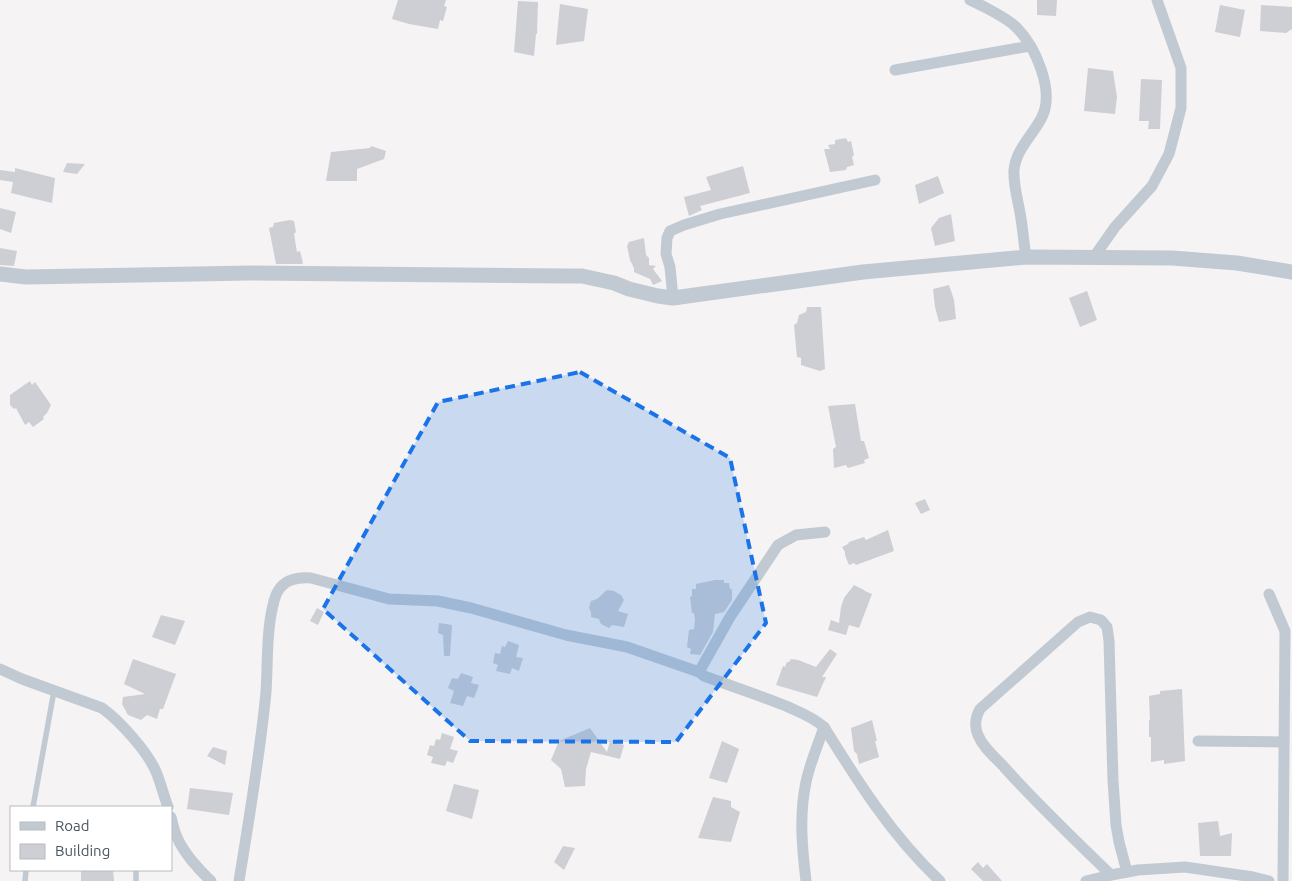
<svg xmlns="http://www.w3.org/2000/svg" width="1292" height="881" font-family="Ubuntu,sans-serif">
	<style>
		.building { fill: #cdcfd5 }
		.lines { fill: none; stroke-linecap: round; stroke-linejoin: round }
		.service { stroke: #c1cad2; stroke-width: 5.5 }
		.minor { stroke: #c1cad2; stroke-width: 11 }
		.tertiary { stroke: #c1cad2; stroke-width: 15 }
		.marked { fill: #1a73e8; fill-opacity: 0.2; stroke: #1a73e8; stroke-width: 4; stroke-dasharray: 10 6; stroke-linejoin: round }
	</style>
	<rect width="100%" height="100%" fill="#f5f3f3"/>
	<g class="building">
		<polygon points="398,0 446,0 444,6 447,7 443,21 440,20 438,29 409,24 392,19"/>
		<polygon points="1037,0 1057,0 1056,16 1037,15"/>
		<polygon points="518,1 538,2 537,34 536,34 534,56 514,52"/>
		<polygon points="560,4 588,9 584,41 556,45"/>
		<polygon points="1220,5 1245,10 1240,37 1215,32"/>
		<polygon points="1261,5 1292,7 1292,29 1286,33 1260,31"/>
		<polygon points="1088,68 1113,71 1117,97 1115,114 1084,111"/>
		<polygon points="1141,79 1162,80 1160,129 1148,129 1149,121 1139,121"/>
		<polygon points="846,138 848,142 851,141 854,155 852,157 854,165 847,167 846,170 830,172 824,149 830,149 828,145 835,144 835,140"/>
		<polygon points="371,146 386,151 384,159 357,169 357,181 326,181 331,152 370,148"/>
		<polygon points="67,163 85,164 77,174 63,172"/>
		<polygon points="743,166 750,193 700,206 702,210 689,216 684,197 711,190 706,177"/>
		<polygon points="15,168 55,178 52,203 11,193 13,182 0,180 0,170 15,172"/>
		<polygon points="938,176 944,193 919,204 915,185"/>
		<polygon points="0,208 16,212 11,233 0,229"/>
		<polygon points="951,214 955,241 935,246 931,228 939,218"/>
		<polygon points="290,220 294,221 296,232 294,234 297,252 300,251 303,263 302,264 276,264 269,228 273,227 274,223"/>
		<polygon points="644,238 646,255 649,258 649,265 656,266 653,269 662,281 653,285 650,279 634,272 634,268 630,260 627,246 629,242"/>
		<polygon points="0,248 17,251 14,266 0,265"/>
		<polygon points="949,285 954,300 956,319 939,322 935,307 933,289"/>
		<polygon points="1087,291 1097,320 1080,327 1069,298"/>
		<polygon points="807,307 821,307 825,369 820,371 801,365 801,358 797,357 794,325 797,323 799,315 806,312"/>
		<polygon points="30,381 32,385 35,382 51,405 47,413 43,417 44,419 33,427 29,422 25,425 16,408 14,409 10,405 10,395"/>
		<polygon points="855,404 861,441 864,441 869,458 864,460 865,463 848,468 846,465 834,468 833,449 836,447 828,406"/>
		<polygon points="925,499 930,510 921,514 915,503"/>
		<polygon points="888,530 894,551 856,565 854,563 849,565 845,555 845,552 842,547 848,544 849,542 864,537 866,540"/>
		<polygon points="715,580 724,580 724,583 729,583 730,589 732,589 732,600 724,612 715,614 713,632 700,655 690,654 691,649 687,647 689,630 694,629 695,620 694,613 692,613 690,597 692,596 692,589 696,589 696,584"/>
		<polygon points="854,585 864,590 865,591 872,594 859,628 849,625 846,635 828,630 831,620 839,623 841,607 844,598"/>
		<polygon points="607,590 614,591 621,595 624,600 618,611 628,614 624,627 612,625 609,628 601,624 599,619 591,617 591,612 589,608 591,601 597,599"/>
		<polygon points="317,608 324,612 318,625 310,621"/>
		<polygon points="161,615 185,621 175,645 152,637"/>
		<polygon points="439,623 452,625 450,656 444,656 443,635 438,633"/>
		<polygon points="508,641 519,645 516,657 523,658 519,671 512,668 510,674 496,671 498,665 493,663 495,653 500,654 502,646 505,647"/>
		<polygon points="830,649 837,654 822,677 826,677 817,697 776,685 783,666 785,667 787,662 789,662 791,659 798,660 816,667"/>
		<polygon points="133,659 176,674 163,709 160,709 157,719 147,715 141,720 128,715 122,704 123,697 145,694 124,684"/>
		<polygon points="461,673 473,677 471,683 479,685 474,698 467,696 463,706 450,703 454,691 448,688 452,678 458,679"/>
		<polygon points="1182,689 1185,761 1164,764 1164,760 1151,762 1151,737 1149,737 1149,720 1150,720 1149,696 1160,694 1160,691"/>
		<polygon points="872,720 877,741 875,741 879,757 859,764 857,754 854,751 851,728"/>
		<polygon points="590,728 607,752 610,741 624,745 620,759 591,752 586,769 585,786 565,787 561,769 551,760 559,741"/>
		<polygon points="442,733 454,737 450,749 458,751 453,763 447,761 445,766 431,763 433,757 427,755 430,745 434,746 436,739 440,740"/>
		<polygon points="722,741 739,749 727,783 709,778"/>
		<polygon points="213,747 227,751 225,765 207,756"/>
		<polygon points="454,784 479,790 472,819 446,811"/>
		<polygon points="190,788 233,793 229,815 187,809"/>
		<polygon points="713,797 731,801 731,807 740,812 731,842 698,838"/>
		<polygon points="1218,821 1220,836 1232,833 1231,856 1200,856 1198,823"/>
		<polygon points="563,846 575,848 564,870 554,862"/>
		<polygon points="978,862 983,868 987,864 1002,881 983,881 971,869"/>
		<polygon points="81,870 113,870 114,881 81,881"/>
	</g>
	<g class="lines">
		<g class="service">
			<polyline points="33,807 54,691"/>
			<polyline points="25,881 26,870"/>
			<polyline points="136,881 136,870"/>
		</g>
		<g class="minor">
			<path d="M 970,0 C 981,5 1007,18 1016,27 C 1035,46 1055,90 1042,117 C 1033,135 1016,149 1014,170 C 1013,186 1019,203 1021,219 C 1023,231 1024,244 1026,257"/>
			<polyline points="895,70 1030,46"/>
			<polyline points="1094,257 1115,227 1152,186 1169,154 1181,108 1181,68 1157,0"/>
			<polyline points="673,298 670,267 666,254 667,238 670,231 684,225 720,214 875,180"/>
			<polyline points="1269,594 1285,631 1283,881"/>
			<path d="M 0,669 L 22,679 L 102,708 C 120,721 149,753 157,774 C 161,785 164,796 168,807"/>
			<polyline points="699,672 730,617 778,545 796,535 825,532"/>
			<polyline points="1198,741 1283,742"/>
			<path d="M 171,817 C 173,824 174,831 177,837 C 183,852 199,870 211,881"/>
			<path d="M 1111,875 C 1075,840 1038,805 1005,768 C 996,758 983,748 978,735 C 974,726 975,718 980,709 L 1078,622 L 1090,617 L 1101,620 L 1107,627 L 1109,641 L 1113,780 L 1116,825 L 1119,842 L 1127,872"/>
			<path d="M 239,881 C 249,819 260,755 266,692 C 268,662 266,631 274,601 C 275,598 276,594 278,591 C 285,579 298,577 311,578 L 389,599 L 438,601 L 471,608 L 566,635 L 627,647 L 699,672 L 704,676 C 731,686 759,695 786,706 C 799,712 813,717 824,727 C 858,782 892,836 940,881"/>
			<path d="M 806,881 C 802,847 799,815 806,782 C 810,763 818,745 824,727"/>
			<polyline points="1086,881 1111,875 1138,870 1185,867 1253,877 1269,881"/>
		</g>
		<polyline class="tertiary" points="0,274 26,277 251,273 566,276 582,276 614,283 629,289 658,296 673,298 863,272 1026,257 1172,258 1237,263 1292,272"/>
	</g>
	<path class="marked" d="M 580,372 L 730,458 L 766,623 L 676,742 L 470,741 L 323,609 L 438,402 Z"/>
	<rect x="10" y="806" width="162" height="65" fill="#ffffff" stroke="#b7bbc0"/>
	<rect x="20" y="822" width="25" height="8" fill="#c1cad2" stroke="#b7bbc0"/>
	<text x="55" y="831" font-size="15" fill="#4a5661">Road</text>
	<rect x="20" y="844" width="25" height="15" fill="#cdcfd5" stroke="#b7bbc0"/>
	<text x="55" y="856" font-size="15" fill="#4a5661">Building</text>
</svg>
